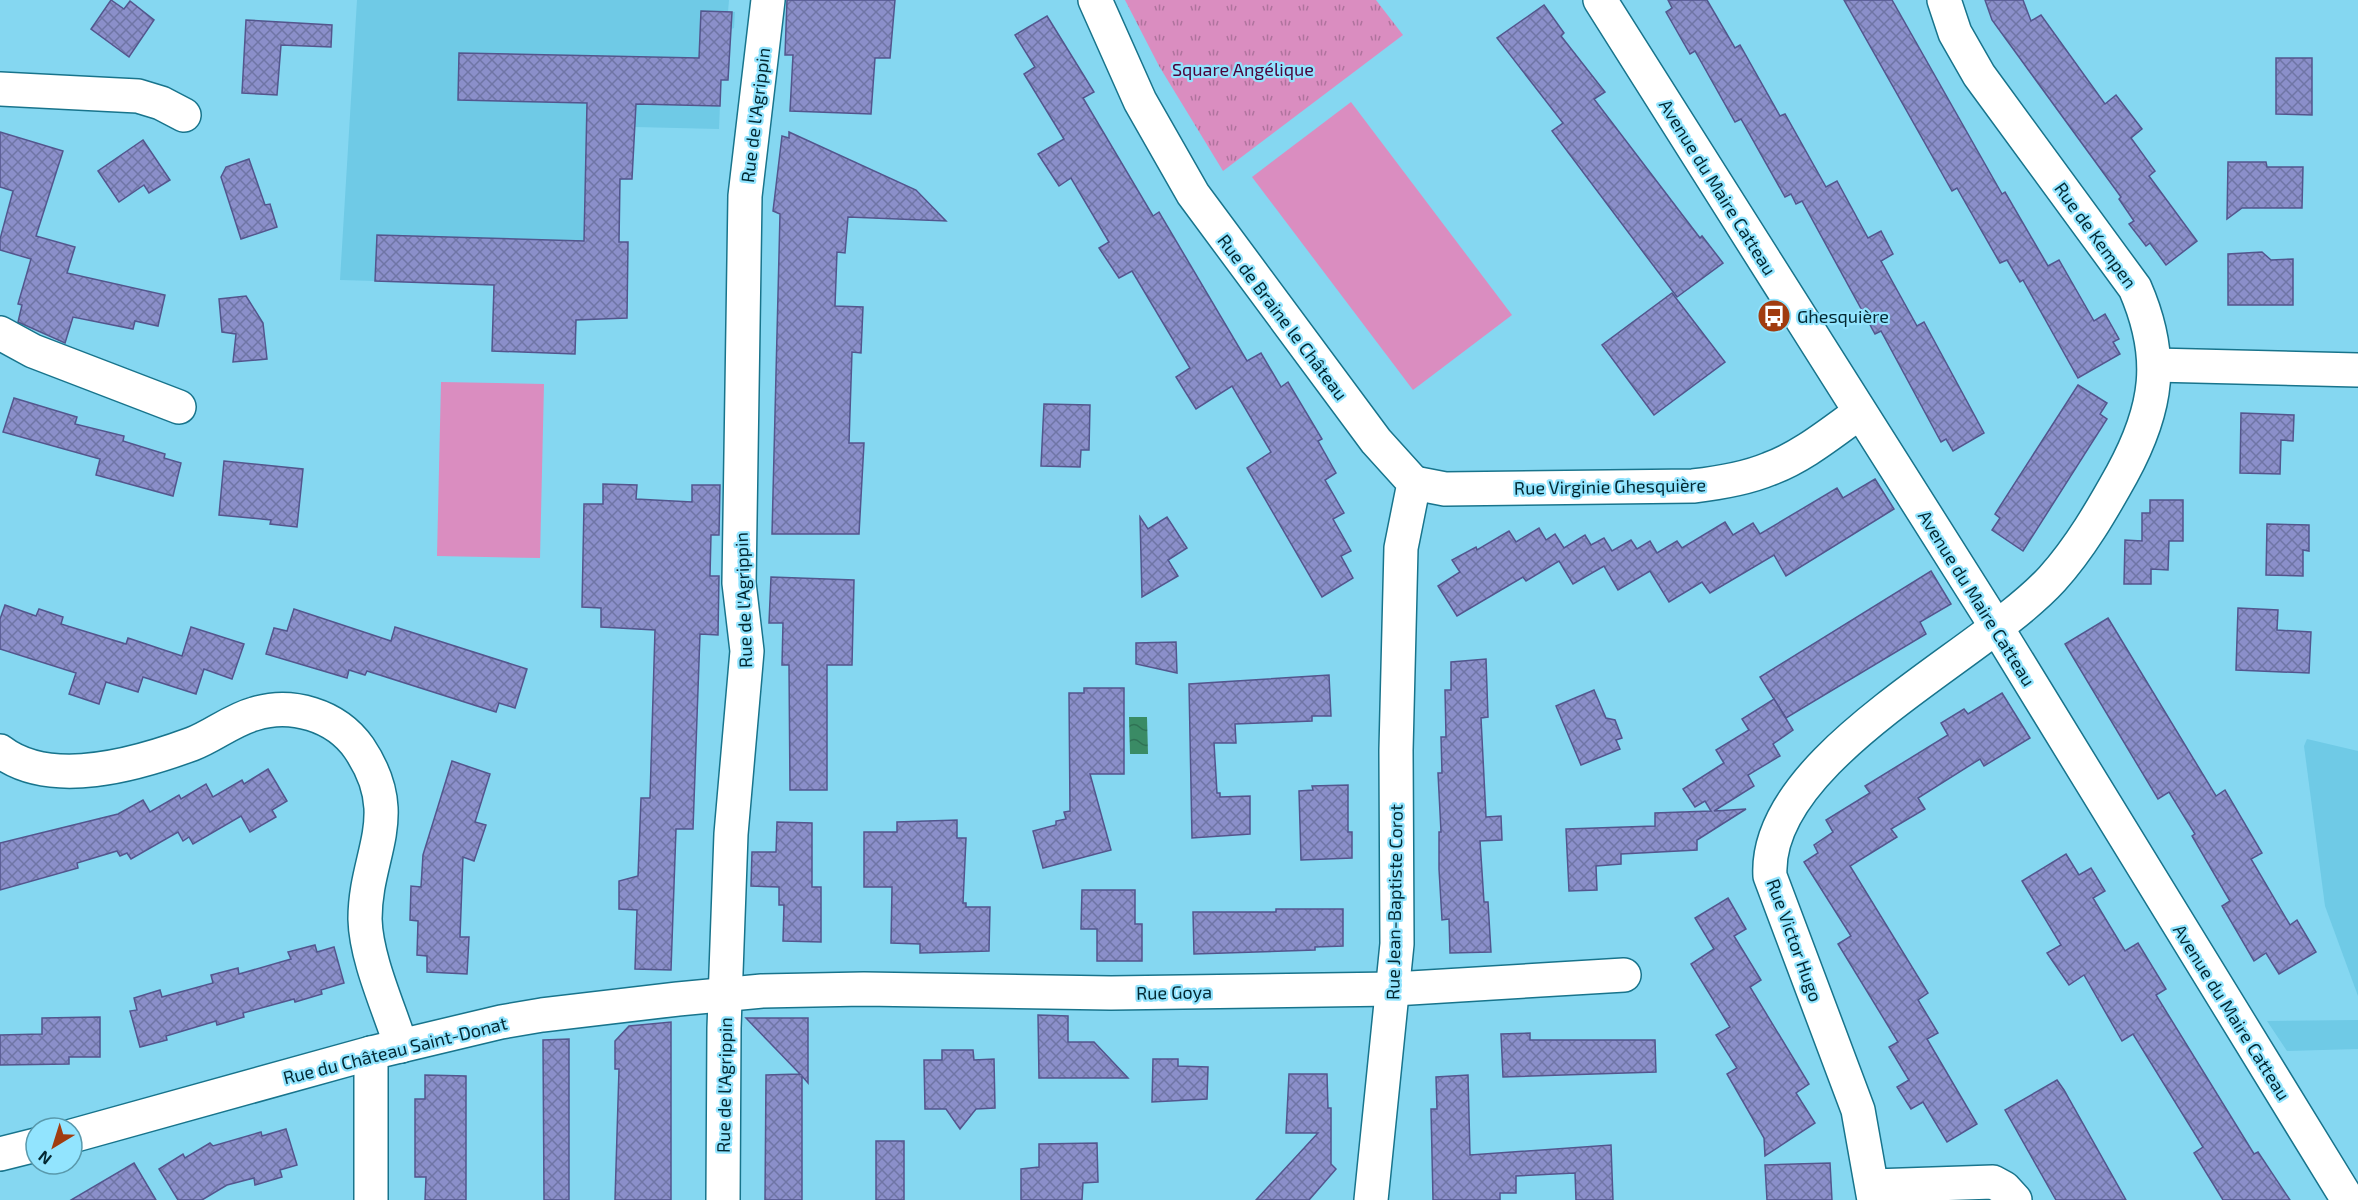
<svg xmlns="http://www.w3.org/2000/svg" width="2358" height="1200" font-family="'Exo 2',sans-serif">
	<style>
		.built { fill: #6fcae6 }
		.park { fill: url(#park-tufts) }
		.pitch { fill: #da8dc0 }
		.water { fill: url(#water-waves) }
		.building { fill: url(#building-cross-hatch); stroke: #53568d; stroke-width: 1.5 }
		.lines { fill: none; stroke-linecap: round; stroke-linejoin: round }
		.street-casing { stroke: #18748c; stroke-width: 36 }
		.street { stroke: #fff; stroke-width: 33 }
		.labels { text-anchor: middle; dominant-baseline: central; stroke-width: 4.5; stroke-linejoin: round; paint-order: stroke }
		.park-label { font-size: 18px; fill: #4b033a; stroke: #92e4fe }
		.street-label { font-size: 18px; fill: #032832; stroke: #92e4fe }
		.poi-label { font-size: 18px; fill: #032832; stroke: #92e4fe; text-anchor: start }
	</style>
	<defs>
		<pattern id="park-tufts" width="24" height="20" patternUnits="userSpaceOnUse" patternTransform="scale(1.5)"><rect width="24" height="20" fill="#da8dc0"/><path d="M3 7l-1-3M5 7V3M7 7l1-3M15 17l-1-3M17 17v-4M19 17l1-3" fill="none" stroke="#af739d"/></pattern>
		<pattern id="water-waves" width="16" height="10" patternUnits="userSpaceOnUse" patternTransform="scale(1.5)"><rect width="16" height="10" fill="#3a8b65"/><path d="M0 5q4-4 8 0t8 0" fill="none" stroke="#2f7254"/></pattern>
		<pattern id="building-cross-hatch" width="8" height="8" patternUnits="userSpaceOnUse" patternTransform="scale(1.5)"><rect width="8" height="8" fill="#8b8fca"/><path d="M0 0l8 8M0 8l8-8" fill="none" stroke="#6f75a5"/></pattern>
	</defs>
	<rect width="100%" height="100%" fill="#85d7f1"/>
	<g class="built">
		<polygon points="357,0 729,0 728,12 735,12 734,28 731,29 728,80 721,80 719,129 635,127 632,179 620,180 619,242 628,242 628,288 340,280"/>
		<polygon points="2307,739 2358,751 2358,996 2325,906 2304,746"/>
		<polygon points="2358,1020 2358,1049 2287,1051 2267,1021"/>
	</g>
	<polygon class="park" points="1125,0 1376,0 1403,35 1223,171 1159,66"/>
	<g class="pitch">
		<polygon points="1351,102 1512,315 1413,390 1252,177"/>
		<polygon points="441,382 544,384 540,558 437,556"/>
	</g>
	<polygon class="water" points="1129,717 1147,717 1148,754 1130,754"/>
	<g class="building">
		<polygon points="111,0 124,9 130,1 154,20 129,57 91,29"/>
		<polygon points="787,0 895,0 890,58 875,58 871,114 790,111 793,55 785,55"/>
		<polygon points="1668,0 1707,0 1735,48 1740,45 1780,116 1785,114 1826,187 1837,181 1868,238 1881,231 1893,254 1881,261 1917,326 1924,322 1984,433 1953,451 1946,439 1941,442 1881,331 1875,334 1802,201 1796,204 1791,194 1785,197 1741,119 1735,122 1695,51 1690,54 1666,12 1672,8"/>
		<polygon points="1844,0 1892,0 2002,194 2005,192 2048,266 2059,260 2094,321 2105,314 2119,339 2113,342 2120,354 2078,378 2023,280 2020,282 2007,260 2000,263 1957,188 1952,191"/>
		<polygon points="1985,0 2023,0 2031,21 2041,15 2105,104 2116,95 2142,129 2131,138 2155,171 2149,176 2197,241 2166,265 2150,243 2146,246 2129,224 2134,221 2119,199 2121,197 1992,20"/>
		<polygon points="1544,5 1564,33 1561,36 1605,92 1594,99 1700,238 1702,236 1723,263 1677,297 1552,131 1563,123 1497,38"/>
		<polygon points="701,11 732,12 728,80 721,80 720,106 636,104 632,179 620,179 619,242 628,242 627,318 576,320 575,354 492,351 494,285 375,281 377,235 584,241 587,103 458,100 459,53 699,58"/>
		<polygon points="1047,16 1094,92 1083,98 1153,216 1159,212 1247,361 1261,353 1281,387 1288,382 1322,439 1318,441 1336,473 1325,480 1344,513 1333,519 1351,551 1341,556 1353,578 1322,597 1247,468 1271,452 1232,386 1196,409 1176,377 1190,368 1132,271 1119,278 1099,248 1109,242 1071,178 1059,186 1038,154 1064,139 1024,74 1035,67 1015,35"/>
		<polygon points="246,20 332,25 331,47 281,45 277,95 242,93"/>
		<polygon points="2276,58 2312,58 2312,115 2276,114"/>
		<polygon points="0,132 63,151 36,236 75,247 67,273 165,295 158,326 135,321 133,329 73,317 65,343 18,322 22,305 18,304 31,259 0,250 0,239 13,191 0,187"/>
		<polygon points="789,132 916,190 946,221 848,217 845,253 837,252 835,306 863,307 861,353 852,352 849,443 864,443 859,534 772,534 780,214 773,211 782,136 789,138"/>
		<polygon points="143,140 170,180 149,193 144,185 119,202 98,171"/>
		<polygon points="249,159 265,205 270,204 277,227 241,239 221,177 226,167"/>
		<polygon points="2228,162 2266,162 2267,167 2303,167 2302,208 2242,208 2227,219"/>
		<polygon points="2262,252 2271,260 2293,259 2293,305 2228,305 2228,254"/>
		<polygon points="1672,293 1725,362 1654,415 1602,345"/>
		<polygon points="246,296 263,323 267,359 233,362 236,334 222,332 219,299"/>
		<polygon points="2078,385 2107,403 2100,414 2107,419 2023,551 1992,530 2000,518 1995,514"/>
		<polygon points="14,398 77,417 75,424 124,436 123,441 165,454 164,458 181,463 173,496 96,475 100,459 3,432"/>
		<polygon points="1044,404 1090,405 1089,450 1081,450 1080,467 1041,466"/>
		<polygon points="2241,413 2294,415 2293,441 2281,440 2280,474 2240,473"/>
		<polygon points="224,461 303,469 297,527 270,524 271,520 219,515"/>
		<polygon points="1875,479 1894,509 1786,576 1774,555 1710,593 1702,582 1669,602 1650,571 1618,590 1604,566 1573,584 1559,561 1526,581 1523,577 1457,616 1438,586 1460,572 1452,560 1476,547 1477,550 1509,531 1516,542 1539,528 1546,540 1555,534 1564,548 1585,535 1591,545 1604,538 1612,551 1631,540 1637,549 1650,541 1657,553 1677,541 1682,548 1725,522 1733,535 1753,523 1760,534 1837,488 1843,498"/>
		<polygon points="603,484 637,485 636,499 692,502 692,485 720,485 719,535 711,535 710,576 719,576 718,635 700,634 693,829 676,829 671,970 635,969 637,910 619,909 619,881 638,876 641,798 650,798 655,630 601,627 601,608 582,607 584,504 603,504"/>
		<polygon points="2150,500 2183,500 2183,541 2169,541 2168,570 2151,569 2151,584 2124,584 2125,540 2142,541 2142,513 2150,513"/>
		<polygon points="1140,517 1148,529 1167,517 1187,548 1168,560 1178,576 1142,597"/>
		<polygon points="2267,524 2309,525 2309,551 2303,550 2303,576 2266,575"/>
		<polygon points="1931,571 1951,604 1920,622 1926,634 1786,718 1760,677"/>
		<polygon points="771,577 854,580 852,665 827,665 827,790 790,790 789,665 782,665 783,623 769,623"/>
		<polygon points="5,605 36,616 39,609 63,617 61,624 126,644 128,638 182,656 191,627 244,644 232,679 204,669 196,694 143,677 138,692 106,682 99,704 69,694 76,673 0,649 0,619"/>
		<polygon points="2238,608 2278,610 2277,630 2311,632 2309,673 2236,670"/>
		<polygon points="294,609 391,641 395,627 527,669 515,708 499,703 496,712 367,671 365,675 349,670 347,678 266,654 274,628 287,631"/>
		<polygon points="2108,618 2216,796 2225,790 2262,853 2251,859 2290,925 2297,920 2316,952 2279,974 2266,953 2254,961 2222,906 2230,901 2192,836 2195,834 2169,792 2158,799 2065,644"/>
		<polygon points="1176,642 1177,673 1136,664 1136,643"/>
		<polygon points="1486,659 1488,717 1481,718 1486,817 1501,816 1502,840 1480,841 1484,902 1488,902 1491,952 1450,953 1449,919 1442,920 1439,869 1439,832 1441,832 1438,773 1442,773 1441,737 1446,737 1445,690 1451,690 1451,662"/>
		<polygon points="1329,675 1331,716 1312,716 1312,721 1235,724 1236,743 1214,743 1217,793 1220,793 1220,797 1250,796 1250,834 1192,838 1189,684"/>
		<polygon points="1084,688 1124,688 1124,774 1090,774 1111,850 1043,868 1033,831 1056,825 1056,821 1066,819 1064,812 1070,811 1069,693 1084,693"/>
		<polygon points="1594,690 1606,718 1615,720 1622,738 1616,740 1620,749 1581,765 1556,706"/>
		<polygon points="2002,693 2030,738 1984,766 1980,759 1918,798 1925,809 1891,829 1897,837 1850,866 1928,993 1918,1000 1938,1033 1927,1039 1977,1124 1947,1142 1923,1102 1911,1109 1897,1087 1909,1080 1889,1047 1898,1042 1838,944 1851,936 1804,862 1818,853 1814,845 1833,832 1826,820 1870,793 1865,786 1948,735 1941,723 1964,709 1968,714"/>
		<polygon points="1774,699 1793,730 1773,744 1780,756 1748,775 1754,786 1714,811 1746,809 1697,840 1697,850 1621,854 1621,864 1596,866 1597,890 1569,891 1566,829 1655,826 1655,813 1711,811 1705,801 1695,807 1683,789 1724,763 1716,750 1749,730 1742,719"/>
		<polygon points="452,761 490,774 475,822 486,825 474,861 463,857 460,937 469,937 467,974 427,972 427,956 417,955 418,921 410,920 411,886 421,887 423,855"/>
		<polygon points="268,769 287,801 272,810 276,817 250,832 241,816 193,844 189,837 183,841 178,832 131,859 127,853 120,856 117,851 77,863 78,868 0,890 0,843 118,814 143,800 150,812 179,795 181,799 206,784 213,797 242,780 244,784"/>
		<polygon points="1348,785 1348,832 1352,832 1352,858 1301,860 1299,791 1313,790 1312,786"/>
		<polygon points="957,820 957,838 966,838 963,903 966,903 966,907 990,907 989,951 920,953 920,944 891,943 892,887 864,887 864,832 897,832 897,822"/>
		<polygon points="777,822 812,823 812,887 821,887 821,942 783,941 784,905 779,905 779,887 751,886 752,852 776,852"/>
		<polygon points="2066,854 2079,875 2091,868 2105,891 2093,898 2105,918 2125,951 2138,943 2166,989 2156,995 2254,1154 2258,1152 2290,1200 2223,1200 2194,1153 2203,1147 2133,1034 2122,1041 2084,975 2069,985 2047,953 2061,945 2022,881"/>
		<polygon points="1082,890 1135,890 1135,924 1142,924 1142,961 1097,961 1097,929 1081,929"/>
		<polygon points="1728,898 1746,929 1734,936 1761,980 1750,987 1809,1084 1796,1093 1815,1123 1765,1156 1764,1138 1727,1074 1737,1068 1716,1035 1730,1027 1691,964 1714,949 1695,918"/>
		<polygon points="1276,909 1343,909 1343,946 1315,947 1315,950 1194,954 1193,912 1276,912"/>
		<polygon points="315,945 317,952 334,947 344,983 321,990 322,994 295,1002 294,999 243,1013 244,1017 217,1025 216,1021 166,1036 167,1040 140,1047 130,1011 137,1010 134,998 160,990 162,997 213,983 211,975 238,968 239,974 291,959 288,952"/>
		<polygon points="1038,1015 1068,1016 1068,1042 1094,1042 1128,1078 1039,1078"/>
		<polygon points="100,1017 100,1057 69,1057 69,1064 0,1065 0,1035 42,1034 42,1018"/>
		<polygon points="746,1018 808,1018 808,1083 802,1076 802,1200 765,1200 766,1075 800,1074"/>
		<polygon points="671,1022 671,1200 615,1200 619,1069 615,1069 615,1041 629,1026"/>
		<polygon points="1530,1033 1530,1040 1655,1040 1656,1072 1503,1077 1501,1034"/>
		<polygon points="569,1039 569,1200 544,1200 543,1040"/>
		<polygon points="942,1050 973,1050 974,1060 994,1059 995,1108 976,1109 960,1129 946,1109 925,1109 924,1060 942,1060"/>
		<polygon points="1153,1059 1178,1059 1178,1066 1208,1067 1207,1099 1152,1102"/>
		<polygon points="1289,1074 1327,1074 1328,1108 1331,1108 1331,1164 1336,1169 1309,1200 1256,1200 1318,1133 1286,1133"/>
		<polygon points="425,1075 466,1076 466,1200 425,1200 426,1177 415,1177 415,1099 425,1099"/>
		<polygon points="1468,1075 1470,1155 1611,1145 1613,1200 1576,1200 1575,1173 1516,1176 1516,1193 1500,1193 1500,1200 1433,1200 1431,1109 1437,1109 1436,1077"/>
		<polygon points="2057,1080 2064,1090 2126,1200 2056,1200 2005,1110"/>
		<polygon points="286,1129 297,1165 280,1170 282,1177 255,1185 254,1178 227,1185 202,1200 178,1200 159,1169 183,1154 185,1158 210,1143 213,1146 261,1132 262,1136"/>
		<rect x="876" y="1141" width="28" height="59"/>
		<polygon points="1097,1143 1098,1182 1083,1183 1082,1200 1021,1200 1021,1169 1039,1167 1039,1144"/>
		<polygon points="134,1163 156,1200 71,1200"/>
		<polygon points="1830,1163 1832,1200 1767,1200 1765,1165"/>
	</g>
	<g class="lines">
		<g class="street-casing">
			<g id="street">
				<polyline points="1095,0 1140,101 1193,194 1376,441 1414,483 1401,548 1396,750 1397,944 1371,1200"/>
				<polyline points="1600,0 1997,628 2348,1200"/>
				<polyline points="0,89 138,96 161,103 184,115"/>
				<polyline points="0,333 33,351 179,407"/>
				<polyline points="2155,365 2358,370"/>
				<path d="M 1414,483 L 1445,489 L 1693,486 C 1719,483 1745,479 1769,469 C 1802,457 1831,433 1859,413"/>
				<path d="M 0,751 C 51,790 138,764 192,744 C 213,736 232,720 254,714 C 291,702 336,715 359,748 C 405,816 365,853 365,919 C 366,959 389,1008 401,1046"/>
				<polyline points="72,1136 371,1053 501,1022 542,1015 678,999 762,991 864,989 1111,993 1394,989 1624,975"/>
				<polyline points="0,1154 36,1145"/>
				<polyline points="1873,1186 1993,1182 2004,1188 2015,1200"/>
				<polyline points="371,1200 371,1053"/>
				<polyline points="723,1200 724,1028 731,834 747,651 739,583 745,196 768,0"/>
				<path d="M 1874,1200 L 1858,1110 L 1770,876 C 1763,758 1981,657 2052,579 C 2080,548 2102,510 2122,474 C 2158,408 2165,357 2135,288 L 1979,75 L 1955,33 L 1944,0"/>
			</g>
		</g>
		<use href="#street" class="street"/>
	</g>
	<defs>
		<g id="bus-disc" transform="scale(1.725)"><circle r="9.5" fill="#a13c0f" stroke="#92e4fe"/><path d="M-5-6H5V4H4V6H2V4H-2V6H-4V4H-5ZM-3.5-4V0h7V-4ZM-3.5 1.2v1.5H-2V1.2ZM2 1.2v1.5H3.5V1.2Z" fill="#fff"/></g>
	</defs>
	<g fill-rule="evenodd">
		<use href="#bus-disc" x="1774" y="316"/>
	</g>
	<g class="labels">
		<g class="park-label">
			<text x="1243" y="69">Square Angélique</text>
		</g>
		<g class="street-label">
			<text transform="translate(755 115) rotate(-83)">Rue de l'Agrippin</text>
			<text transform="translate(1718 187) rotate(58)">Avenue du Maire Catteau</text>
			<text transform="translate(2096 235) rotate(54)">Rue de Kempen</text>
			<text transform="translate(1283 317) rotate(53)">Rue de Braine le Château</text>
			<text transform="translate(1610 486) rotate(-1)">Rue Virginie Ghesquière</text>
			<text transform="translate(1977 598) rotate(58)">Avenue du Maire Catteau</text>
			<text transform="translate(743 600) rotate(-92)">Rue de l'Agrippin</text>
			<text transform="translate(1394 902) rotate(-89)">Rue Jean-Baptiste Corot</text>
			<text transform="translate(1795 940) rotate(70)">Rue Victor Hugo</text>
			<text transform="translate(1174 992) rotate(-1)">Rue Goya</text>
			<text transform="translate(2232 1012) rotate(58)">Avenue du Maire Catteau</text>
			<text transform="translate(395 1050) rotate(-14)">Rue du Château Saint-Donat</text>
			<text transform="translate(724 1085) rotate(-89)">Rue de l'Agrippin</text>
		</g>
		<g class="poi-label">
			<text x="1797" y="316">Ghesquière</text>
		</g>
	</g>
	<g transform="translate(54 1146) rotate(218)"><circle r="28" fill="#92e4fe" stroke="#5999ac" stroke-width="1.5"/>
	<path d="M0-4.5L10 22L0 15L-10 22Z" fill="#a13c0f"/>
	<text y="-9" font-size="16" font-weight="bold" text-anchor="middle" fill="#032832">N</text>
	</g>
</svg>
